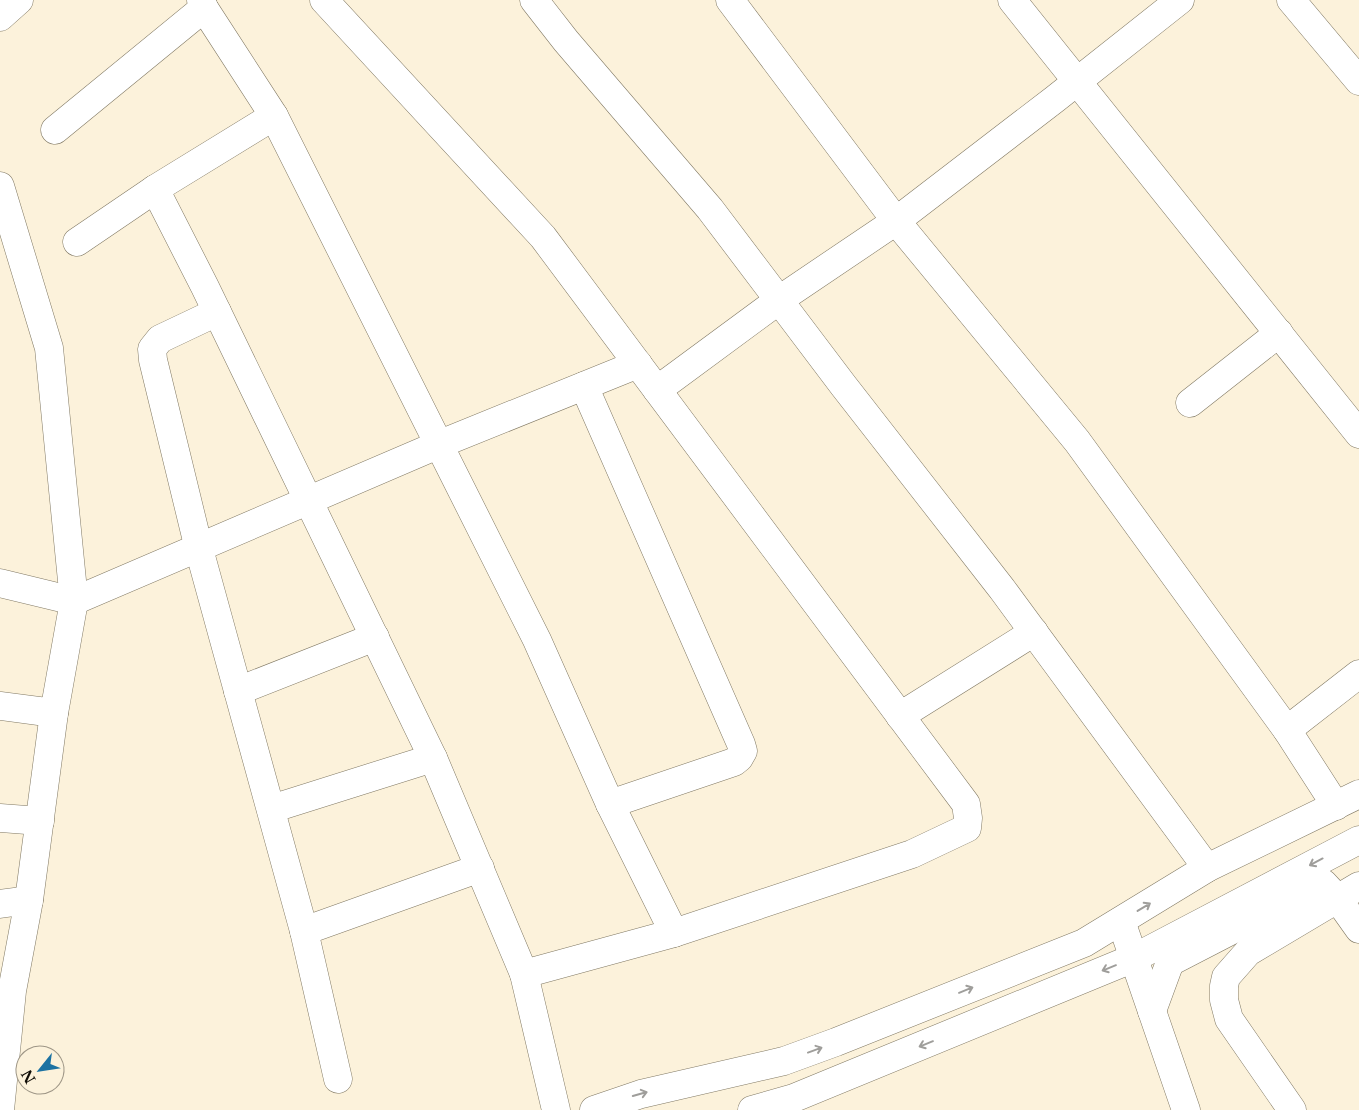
<svg xmlns="http://www.w3.org/2000/svg" width="1359" height="1110" font-family="'Libre Baskerville',serif">
	<style>
		.lines { fill: none; stroke-linecap: round; stroke-linejoin: round }
		.minor-casing { stroke: #817964; stroke-width: 29 }
		.minor { stroke: #fff; stroke-width: 28 }
		.oneway { stroke: #9f9e9b }
	</style>
	<rect width="100%" height="100%" fill="#fcf2db"/>
	<g class="lines">
		<g class="minor-casing">
			<g id="minor">
				<polyline points="324,0 543,237 966,804 968,818 967,828 912,854 674,933"/>
				<polyline points="534,0 566,41 710,209 843,385 1002,589 1207,868"/>
				<polyline points="730,0 896,221 1077,441 1287,730 1336,806"/>
				<polyline points="1012,0 1359,434"/>
				<polyline points="1291,0 1359,81"/>
				<polyline points="204,8 274,116 537,640 610,804 674,933 524,974"/>
				<polyline points="0,17 19,0"/>
				<polyline points="55,130 204,8 201,0"/>
				<polyline points="0,186 49,348 74,601 54,713 0,706"/>
				<polyline points="155,189 205,287 433,758 524,974 556,1110"/>
				<polyline points="77,242 155,189 274,116"/>
				<polyline points="217,312 160,339 152,349 153,360 199,549 304,931 338,1079"/>
				<polyline points="584,386 741,744 743,751 739,758 734,762 610,804"/>
				<polyline points="657,390 779,300 896,221 1055,99 1180,0"/>
				<polyline points="1190,403 1279,333"/>
				<polyline points="0,583 74,601 440,444 638,364"/>
				<polyline points="238,691 375,637"/>
				<polyline points="900,716 1034,632"/>
				<polyline points="1287,730 1359,674"/>
				<polyline points="271,809 433,758"/>
				<polyline points="0,818 40,821"/>
				<polyline points="0,904 29,900"/>
				<polyline points="1121,921 1186,1110"/>
				<polyline points="304,931 480,868"/>
				<polyline points="1152,1011 1170,962 1323,883 1337,898 1359,929"/>
				<polyline points="0,1110 12,991 29,900 54,713"/>
				<polyline points="594,1110 641,1094 784,1061 836,1042 1084,943 1207,868 1359,794"/>
				<polyline points="752,1110 794,1098 1134,958 1359,840"/>
				<polyline points="1292,1110 1229,1019 1224,1000 1224,986 1226,977 1248,952 1359,886"/>
			</g>
		</g>
		<use href="#minor" class="minor"/>
	</g>
	<defs><path id="oneway-shaft" d="M-6 0H5M1.5-3L5.5 0L1.5 3" fill="none" stroke-width="1.6" stroke-linecap="round" stroke-linejoin="round" transform="scale(1.25)"/></defs>
	<g class="oneway">
		<use href="#oneway-shaft" transform="translate(1316 862) rotate(152)"/>
		<use href="#oneway-shaft" transform="translate(1144 907) rotate(-31)"/>
		<use href="#oneway-shaft" transform="translate(1109 968) rotate(158)"/>
		<use href="#oneway-shaft" transform="translate(966 990) rotate(-22)"/>
		<use href="#oneway-shaft" transform="translate(926 1044) rotate(158)"/>
		<use href="#oneway-shaft" transform="translate(815 1050) rotate(-20)"/>
		<use href="#oneway-shaft" transform="translate(640 1094) rotate(-16)"/>
	</g>
	<g transform="translate(40 1070) rotate(240)"><circle r="24" fill="#fcf2db" stroke="#9e9686"/>
	<path d="M0-4L9 19L0 12L-9 19Z" fill="#1c72a2"/>
	<text y="-8" font-size="14" font-weight="bold" text-anchor="middle" fill="#100d06">N</text>
	</g>
</svg>
